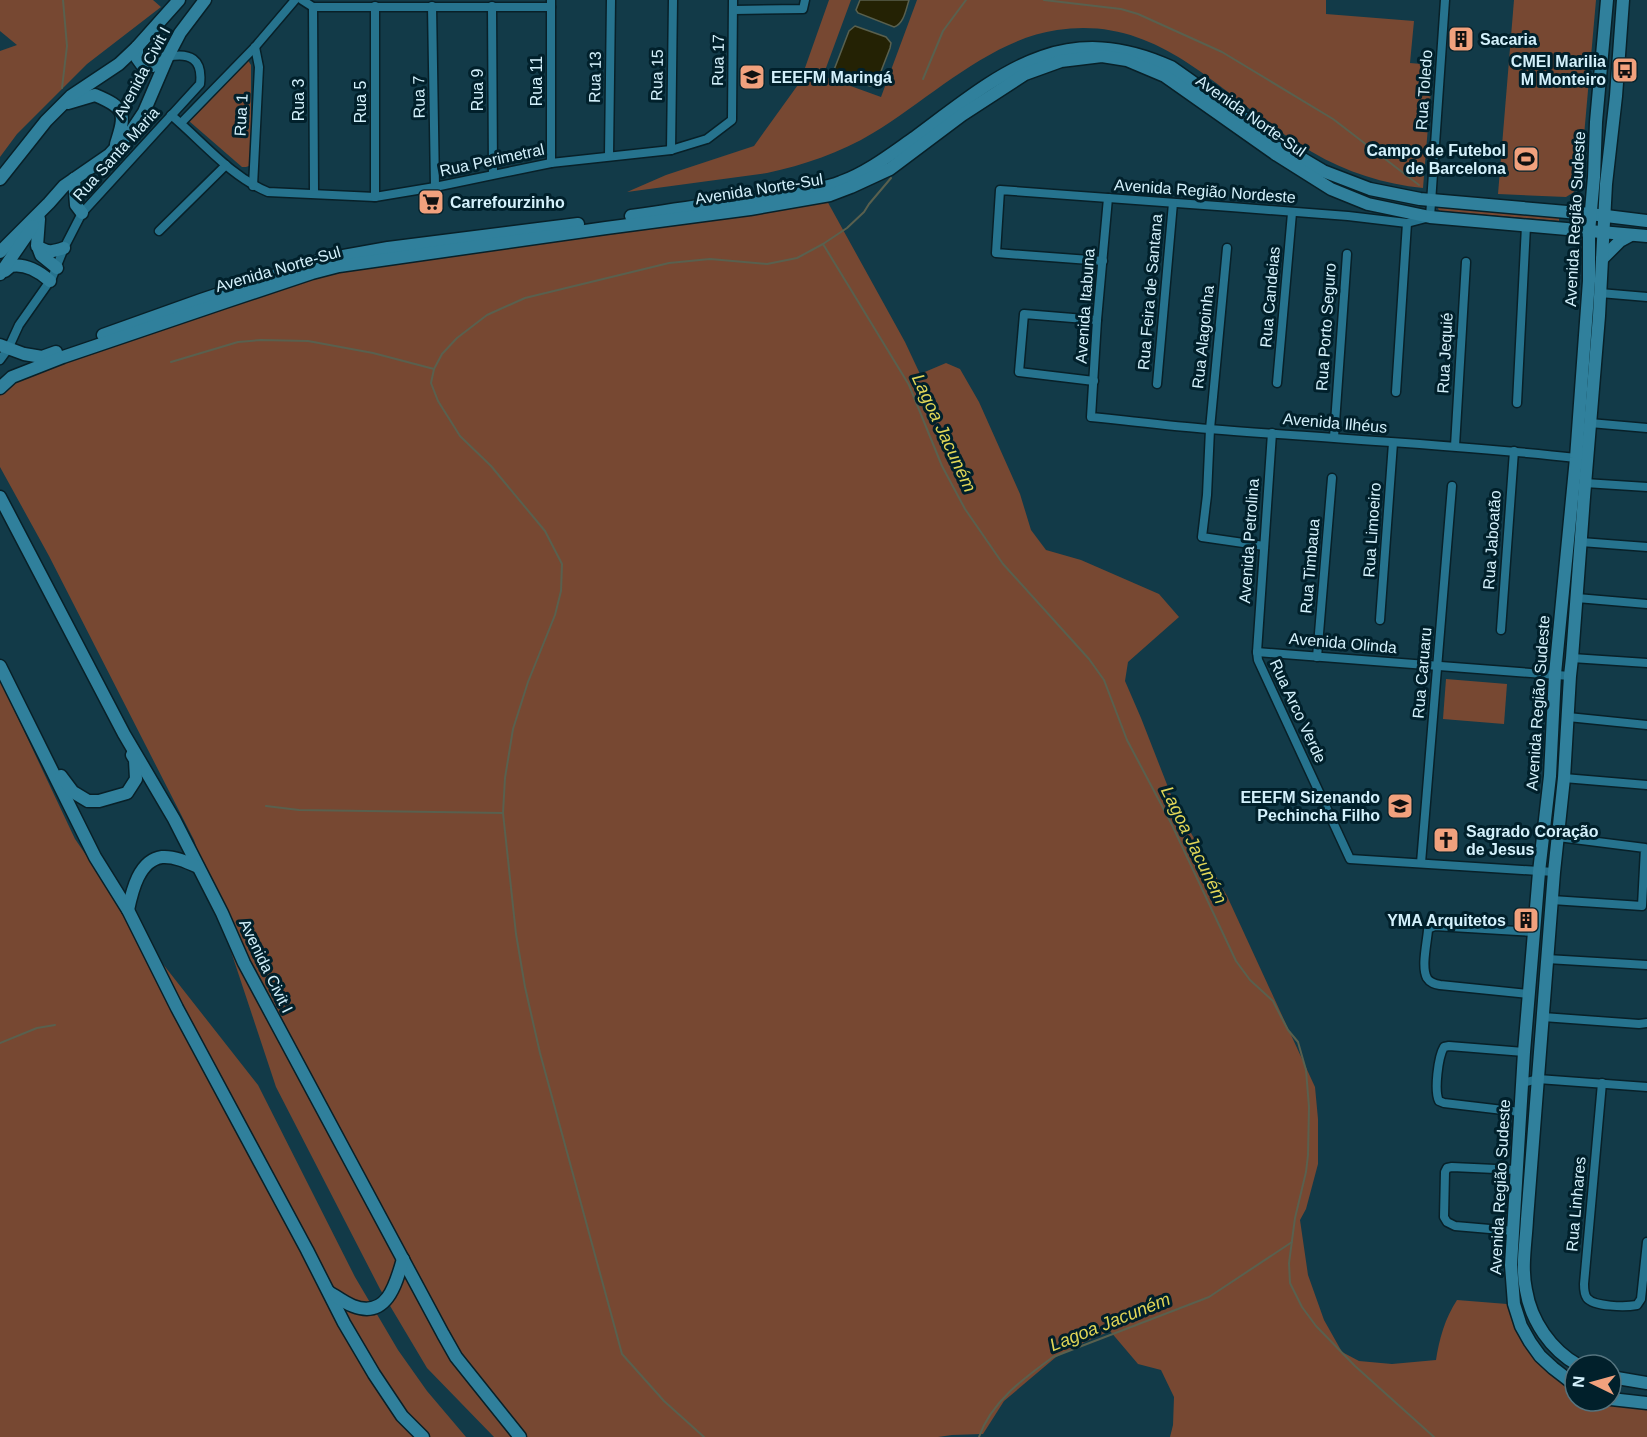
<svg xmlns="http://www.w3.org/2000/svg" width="1647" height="1437" font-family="Helvetica,sans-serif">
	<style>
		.green { fill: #774832 }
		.water { fill: #242204; stroke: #59604e; stroke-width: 1.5 }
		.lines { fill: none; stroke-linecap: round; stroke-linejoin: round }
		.stream { stroke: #59604e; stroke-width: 2 }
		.street-casing { stroke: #082028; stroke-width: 11 }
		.secondary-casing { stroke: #082028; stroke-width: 15 }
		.street { stroke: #26738e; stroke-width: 8 }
		.secondary { stroke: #30809c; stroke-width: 12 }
		.labels { text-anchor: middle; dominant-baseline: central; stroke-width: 6; stroke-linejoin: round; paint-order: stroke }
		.poi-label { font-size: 16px; font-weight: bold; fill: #d4f1fc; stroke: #01202b; text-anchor: start }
		.street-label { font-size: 16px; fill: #d4f1fc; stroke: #01202b }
		.water-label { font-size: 18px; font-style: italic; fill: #e1d657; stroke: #01202b }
	</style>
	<rect width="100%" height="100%" fill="#123a48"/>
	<g class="green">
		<polygon points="0,0 153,0 161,7 87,64 17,134 0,157 0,51 17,45 0,31"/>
		<path d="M 829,0 L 851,0 L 823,76 L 881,97 L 917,0 L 1326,0 L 1326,14 L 1414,21 L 1410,63 L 1433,65 L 1423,188 C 1384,184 1346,172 1312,152 C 1227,104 1166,13 1057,30 C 989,40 931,98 873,133 C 840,153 804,165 767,173 L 627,192 L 666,175 L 754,146 L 800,82 Z"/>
		<polygon points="1514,0 1596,0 1580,181 1574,192 1566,197 1498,194"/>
		<polygon points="247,59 251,65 251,161 249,166 246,167 242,167 189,121"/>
		<path d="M 826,199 L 905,342 L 920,374 L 946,363 L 960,369 L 979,402 L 1020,494 L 1031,530 L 1046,550 L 1081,560 L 1159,594 L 1179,617 L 1128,662 L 1125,681 L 1141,718 L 1175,805 L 1227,896 L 1315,1087 L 1318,1119 L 1318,1164 L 1306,1209 L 1300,1220 L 1308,1275 L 1324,1320 L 1342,1352 L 1359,1361 L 1392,1364 L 1436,1360 C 1439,1340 1445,1318 1457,1300 L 1507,1304 L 1526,1347 L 1575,1388 L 1575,1401 L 1605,1401 L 1647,1408 L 1647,1437 L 1170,1437 L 1173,1425 L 1174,1397 L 1161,1370 L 1138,1364 L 1110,1331 L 1087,1341 L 1056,1357 L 1004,1401 L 983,1434 L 952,1435 L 938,1437 L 494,1437 L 427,1368 L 380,1289 L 276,1087 L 194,840 L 49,556 L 0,467 L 0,391 L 18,376 L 292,284 L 373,265 Z"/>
		<polygon points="1439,206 1559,216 1559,221 1440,211 1438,209"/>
		<polygon points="1446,679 1507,684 1504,724 1443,719"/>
		<polygon points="0,680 75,839 148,945 258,1085 355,1277 398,1350 427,1391 466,1437 0,1437"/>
	</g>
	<g class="water">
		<path d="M 860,0 L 909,0 C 906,9 904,24 894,27 L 858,13 L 856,10 Z"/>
		<polygon points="855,26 886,37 891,43 890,48 878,79 875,84 870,86 839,77 834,70 849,31"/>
	</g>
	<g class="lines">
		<g class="stream">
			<polyline points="1044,0 1121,9 1138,14 1222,52 1333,119 1419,185"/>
			<polyline points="923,79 943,31 966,0"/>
			<polyline points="62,88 67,46 63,0"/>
			<polyline points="823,244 909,385 942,466 965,509 1003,564 1089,659 1104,680 1127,740 1171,823 1236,961 1250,980 1273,1001 1276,1007 1288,1030 1298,1042 1306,1070 1309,1107 1308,1155 1306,1172 1295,1218 1289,1263 1290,1283 1302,1307 1316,1326 1355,1366 1434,1437"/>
			<polyline points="171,362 238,342 261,340 308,341 373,353 434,369"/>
			<polyline points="266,806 299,810 503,813"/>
			<polyline points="0,1043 37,1028 55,1025"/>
			<polyline points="704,1437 664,1401 622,1354 540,1053 525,987 516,934 503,813 505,778 513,729 528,682 555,615 561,591 562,564 545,531 491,466 460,436 438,401 431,383 434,369 442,354 457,338 487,315 525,298 669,263 710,259 767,264 797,258 823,244 847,228 864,212 869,204 891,178"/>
			<path d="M 979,1437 C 991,1402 1024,1378 1053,1357 L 1209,1297 L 1292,1242"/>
		</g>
		<g class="street-casing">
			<g id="street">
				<polyline points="302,0 313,7 551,7"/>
				<polyline points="432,6 435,187"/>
				<polyline points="492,6 493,174"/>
				<polyline points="313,7 314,193"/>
				<polyline points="734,10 803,9 805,0"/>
				<path d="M 171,115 C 203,142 230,176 268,192 L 375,197 L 435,187 L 551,163 L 671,150 L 707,139 L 732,120 L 733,0"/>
				<polyline points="181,123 255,47 295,0"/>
				<polyline points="671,150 673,0"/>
				<polyline points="609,155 611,0"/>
				<polyline points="551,163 551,0"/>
				<polyline points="253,186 259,67 255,47"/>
				<polyline points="375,197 375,6"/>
				<path d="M 1108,198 L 1097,320 L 1091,417 C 1131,421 1170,426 1209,429 C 1331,439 1454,444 1576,458"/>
				<polyline points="159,231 226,165"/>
				<polyline points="1227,248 1210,429 1207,495 1202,537 1264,546"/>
				<polyline points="1103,261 996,253 1000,190 1231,207 1348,216 1407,223 1430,217 1445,0"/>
				<polyline points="1600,293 1647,297"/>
				<path d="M 0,360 L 8,349 L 19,325 L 52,278 L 64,248 L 82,213 L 200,84 C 203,59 190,52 167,57"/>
				<polyline points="1094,381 1019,372 1024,314 1097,320"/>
				<polyline points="1277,383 1292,213"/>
				<polyline points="1157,384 1173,203"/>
				<polyline points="1396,392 1407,223"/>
				<polyline points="1517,403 1526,226"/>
				<polyline points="1590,423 1647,428"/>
				<polyline points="1272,433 1257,652 1258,660 1350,859 1554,872"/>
				<polyline points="1334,437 1347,254"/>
				<polyline points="1455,446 1466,262"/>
				<polyline points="1585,483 1647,487"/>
				<polyline points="1581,542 1647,547"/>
				<polyline points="1577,598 1647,604"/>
				<polyline points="1380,620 1393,443"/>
				<polyline points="1501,630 1514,451"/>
				<polyline points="1257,652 1570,676"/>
				<polyline points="1317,657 1332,478"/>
				<polyline points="1572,658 1647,663"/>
				<polyline points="1568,717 1647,725"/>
				<polyline points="1564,778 1647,785"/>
				<polyline points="1421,863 1452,486"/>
				<polyline points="1552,900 1642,906 1645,848 1558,837"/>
				<polyline points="1547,959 1647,965"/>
				<path d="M 1529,994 L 1440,985 C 1435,984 1430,983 1427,978 C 1421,967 1427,943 1428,930 L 1430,928 L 1435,926 L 1534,932"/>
				<polyline points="1543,1017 1639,1024 1647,1023"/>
				<polyline points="1523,1083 1538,1079 1647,1087"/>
				<path d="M 1602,1083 L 1584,1284 C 1584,1289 1584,1294 1587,1298 C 1594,1307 1626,1307 1637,1305 L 1641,1299 L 1647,1242"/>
				<path d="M 1520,1112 L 1444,1103 L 1439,1101 C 1434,1091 1438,1057 1444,1047 L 1449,1046 L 1524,1052"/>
				<polyline points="1513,1231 1455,1226 1447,1222 1444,1217 1445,1172 1447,1168 1452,1167 1517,1170"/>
			</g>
		</g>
		<g class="secondary-casing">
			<g id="secondary">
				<polyline points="137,47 137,58 142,65 152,66 167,57"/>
				<path d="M 68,103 L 95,95 C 126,108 126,113 116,144"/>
				<polyline points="0,179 46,121 71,96 119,64 137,47 179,0"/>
				<polyline points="74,179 76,205 82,213"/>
				<path d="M 631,216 C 666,211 702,205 738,201 C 758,198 777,195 797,192 C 811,189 827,188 841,182 C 868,172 891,154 914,138 C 999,75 1061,17 1171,67 L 1296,155 L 1323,171 L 1370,189 L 1420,199 L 1590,214 L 1647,221"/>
				<path d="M 39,219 L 37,246 C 48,253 53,252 64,248"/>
				<polyline points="38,247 41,255 57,268"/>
				<polyline points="0,252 49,203 64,186 109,155 132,130 144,112 168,56 180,33 205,0"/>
				<polyline points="1602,259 1620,241 1631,235"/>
				<path d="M 5,271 L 11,266 C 25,263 40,272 50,281"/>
				<polyline points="0,274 33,226"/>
				<polyline points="103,335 201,300 321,260 388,248 578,224"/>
				<polyline points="0,345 24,354 42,357 56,352"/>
				<polyline points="0,388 12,377 63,357 228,301 312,273 339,266 606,228 750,209 830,195 851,187 890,169 962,115 1025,74 1061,61 1102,56 1127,60 1165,76 1277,155 1331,189 1368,204 1430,217 1647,236"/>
				<polyline points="0,497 124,734 174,819 222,913 244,963 443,1334 456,1357 520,1437"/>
				<polyline points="0,666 95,857 128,910 177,1008 307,1250 344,1323 374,1374 402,1416 423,1437"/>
				<polyline points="61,776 73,792 88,801 99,801 127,793 136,779 135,760 132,755"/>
				<path d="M 128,910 C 132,891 139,860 162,857 C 174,856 187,862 198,867"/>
				<path d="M 329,1292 C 337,1297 345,1303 353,1306 C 387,1319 396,1284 403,1259"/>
				<path d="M 1578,1365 C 1551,1350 1531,1321 1526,1290 C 1521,1267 1526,1242 1527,1219 L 1554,872 L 1564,778 L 1570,676 L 1572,658 L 1584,497 L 1599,316 L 1606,184 L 1616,96 L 1623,0"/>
				<polyline points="1611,1377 1647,1383"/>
				<polyline points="1575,1385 1553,1368 1540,1356 1530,1342 1521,1326 1514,1304 1511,1265 1524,1052 1539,872 1550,776 1555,674 1576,458 1589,281 1589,232 1594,177 1596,122 1607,0"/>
				<polyline points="1611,1399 1647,1403"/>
			</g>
		</g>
		<use href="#street" class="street"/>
		<use href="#secondary" class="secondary"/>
	</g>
	<defs>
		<g id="building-square" transform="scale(1.35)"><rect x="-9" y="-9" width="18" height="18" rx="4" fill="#f1a17d" stroke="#01202b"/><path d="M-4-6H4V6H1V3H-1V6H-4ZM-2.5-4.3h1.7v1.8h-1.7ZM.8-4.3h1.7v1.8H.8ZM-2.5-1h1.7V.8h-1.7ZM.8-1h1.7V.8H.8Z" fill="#111"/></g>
		<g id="bus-square" transform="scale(1.35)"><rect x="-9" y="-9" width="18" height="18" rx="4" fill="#f1a17d" stroke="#01202b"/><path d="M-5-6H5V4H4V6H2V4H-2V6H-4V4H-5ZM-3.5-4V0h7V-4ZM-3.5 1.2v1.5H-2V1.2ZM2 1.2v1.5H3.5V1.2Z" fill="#111"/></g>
		<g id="school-square" transform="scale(1.35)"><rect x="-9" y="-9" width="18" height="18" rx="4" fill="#f1a17d" stroke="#01202b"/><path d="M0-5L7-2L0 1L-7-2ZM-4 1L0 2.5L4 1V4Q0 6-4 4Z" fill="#111"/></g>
		<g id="stadium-square" transform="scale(1.35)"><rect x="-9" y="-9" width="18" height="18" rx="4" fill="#f1a17d" stroke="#01202b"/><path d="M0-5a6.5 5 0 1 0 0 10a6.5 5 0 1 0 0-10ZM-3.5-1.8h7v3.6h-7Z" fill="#111"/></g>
		<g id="supermarket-square" transform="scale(1.35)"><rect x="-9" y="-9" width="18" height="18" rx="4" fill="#f1a17d" stroke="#01202b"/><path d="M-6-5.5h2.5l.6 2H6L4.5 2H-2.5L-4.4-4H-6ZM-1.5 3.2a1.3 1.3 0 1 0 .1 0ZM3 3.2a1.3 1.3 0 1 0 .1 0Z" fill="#111"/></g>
		<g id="church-square" transform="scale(1.35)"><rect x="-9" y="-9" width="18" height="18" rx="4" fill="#f1a17d" stroke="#01202b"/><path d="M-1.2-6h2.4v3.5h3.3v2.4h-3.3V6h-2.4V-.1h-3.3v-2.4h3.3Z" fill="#111"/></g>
	</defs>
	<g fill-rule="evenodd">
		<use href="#building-square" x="1461" y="39"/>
		<use href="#bus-square" x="1625" y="70"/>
		<use href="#school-square" x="752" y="77"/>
		<use href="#stadium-square" x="1526" y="159"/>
		<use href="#supermarket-square" x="431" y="202"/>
		<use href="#school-square" x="1400" y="806"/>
		<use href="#church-square" x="1446" y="840"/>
		<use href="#building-square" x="1526" y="920"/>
	</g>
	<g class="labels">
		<g class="poi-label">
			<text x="1480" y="39">Sacaria</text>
			<text x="1606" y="61" text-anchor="end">CMEI Marilia<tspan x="1606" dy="18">M Monteiro</tspan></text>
			<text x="771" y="77">EEEFM Maringá</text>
			<text x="1506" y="150" text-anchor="end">Campo de Futebol<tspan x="1506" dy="18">de Barcelona</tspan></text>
			<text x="450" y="202">Carrefourzinho</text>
			<text x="1380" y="797" text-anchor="end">EEEFM Sizenando<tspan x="1380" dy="18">Pechincha Filho</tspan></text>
			<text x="1466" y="831">Sagrado Coração<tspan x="1466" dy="18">de Jesus</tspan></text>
			<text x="1506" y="920" text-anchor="end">YMA Arquitetos</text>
		</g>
		<g class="street-label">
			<text transform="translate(718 60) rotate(-89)">Rua 17</text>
			<text transform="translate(142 73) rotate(-62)">Avenida Civit I</text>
			<text transform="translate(657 75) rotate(-89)">Rua 15</text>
			<text transform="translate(595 77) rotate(-89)">Rua 13</text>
			<text transform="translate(536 81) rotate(-90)">Rua 11</text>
			<text transform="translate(477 90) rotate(-90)">Rua 9</text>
			<text transform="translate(1424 90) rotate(-86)">Rua Toledo</text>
			<text transform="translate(419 97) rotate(-91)">Rua 7</text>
			<text transform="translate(298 100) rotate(-90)">Rua 3</text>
			<text transform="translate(360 102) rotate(-90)">Rua 5</text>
			<text transform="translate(241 115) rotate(-87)">Rua 1</text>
			<text transform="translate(1251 116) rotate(35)">Avenida Norte-Sul</text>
			<text transform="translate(116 154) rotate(-48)">Rua Santa Maria</text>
			<text transform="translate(492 160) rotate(-12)">Rua Perimetral</text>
			<text transform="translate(759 189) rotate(-9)">Avenida Norte-Sul</text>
			<text transform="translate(1205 191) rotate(4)">Avenida Região Nordeste</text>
			<text transform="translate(1575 219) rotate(-87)">Avenida Região Sudeste</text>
			<text transform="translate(278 269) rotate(-16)">Avenida Norte-Sul</text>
			<text transform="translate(1150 292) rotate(-85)">Rua Feira de Santana</text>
			<text transform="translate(1270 297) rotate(-85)">Rua Candeias</text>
			<text transform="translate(1085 306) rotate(-86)">Avenida Itabuna</text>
			<text transform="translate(1326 327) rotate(-86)">Rua Porto Seguro</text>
			<text transform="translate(1203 337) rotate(-84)">Rua Alagoinha</text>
			<text transform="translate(1445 353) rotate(-87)">Rua Jequié</text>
			<text transform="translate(1335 423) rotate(5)">Avenida Ilhéus</text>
			<text transform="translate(1372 530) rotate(-86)">Rua Limoeiro</text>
			<text transform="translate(1492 540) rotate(-86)">Rua Jaboatão</text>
			<text transform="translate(1249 541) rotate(-86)">Avenida Petrolina</text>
			<text transform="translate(1310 566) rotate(-85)">Rua Timbaua</text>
			<text transform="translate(1343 643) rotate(5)">Avenida Olinda</text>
			<text transform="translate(1422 673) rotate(-85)">Rua Caruaru</text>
			<text transform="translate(1538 703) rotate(-86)">Avenida Região Sudeste</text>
			<text transform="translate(1298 711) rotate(65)">Rua Arco Verde</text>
			<text transform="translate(266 966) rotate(64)">Avenida Civit I</text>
			<text transform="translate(1500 1187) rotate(-87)">Avenida Região Sudeste</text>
			<text transform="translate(1576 1204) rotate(-85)">Rua Linhares</text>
		</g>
		<g class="water-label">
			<text transform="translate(944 433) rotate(65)">Lagoa Jacuném</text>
			<text transform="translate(1194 845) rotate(64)">Lagoa Jacuném</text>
			<text transform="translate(1110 1322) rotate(-22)">Lagoa Jacuném</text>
		</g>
	</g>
	<g transform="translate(1593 1383) rotate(275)"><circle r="28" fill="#01202b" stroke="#55747f" stroke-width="1.5"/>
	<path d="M0-4.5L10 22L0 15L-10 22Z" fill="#f1a17d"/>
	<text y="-9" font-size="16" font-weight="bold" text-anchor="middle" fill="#d4f1fc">N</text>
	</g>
</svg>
